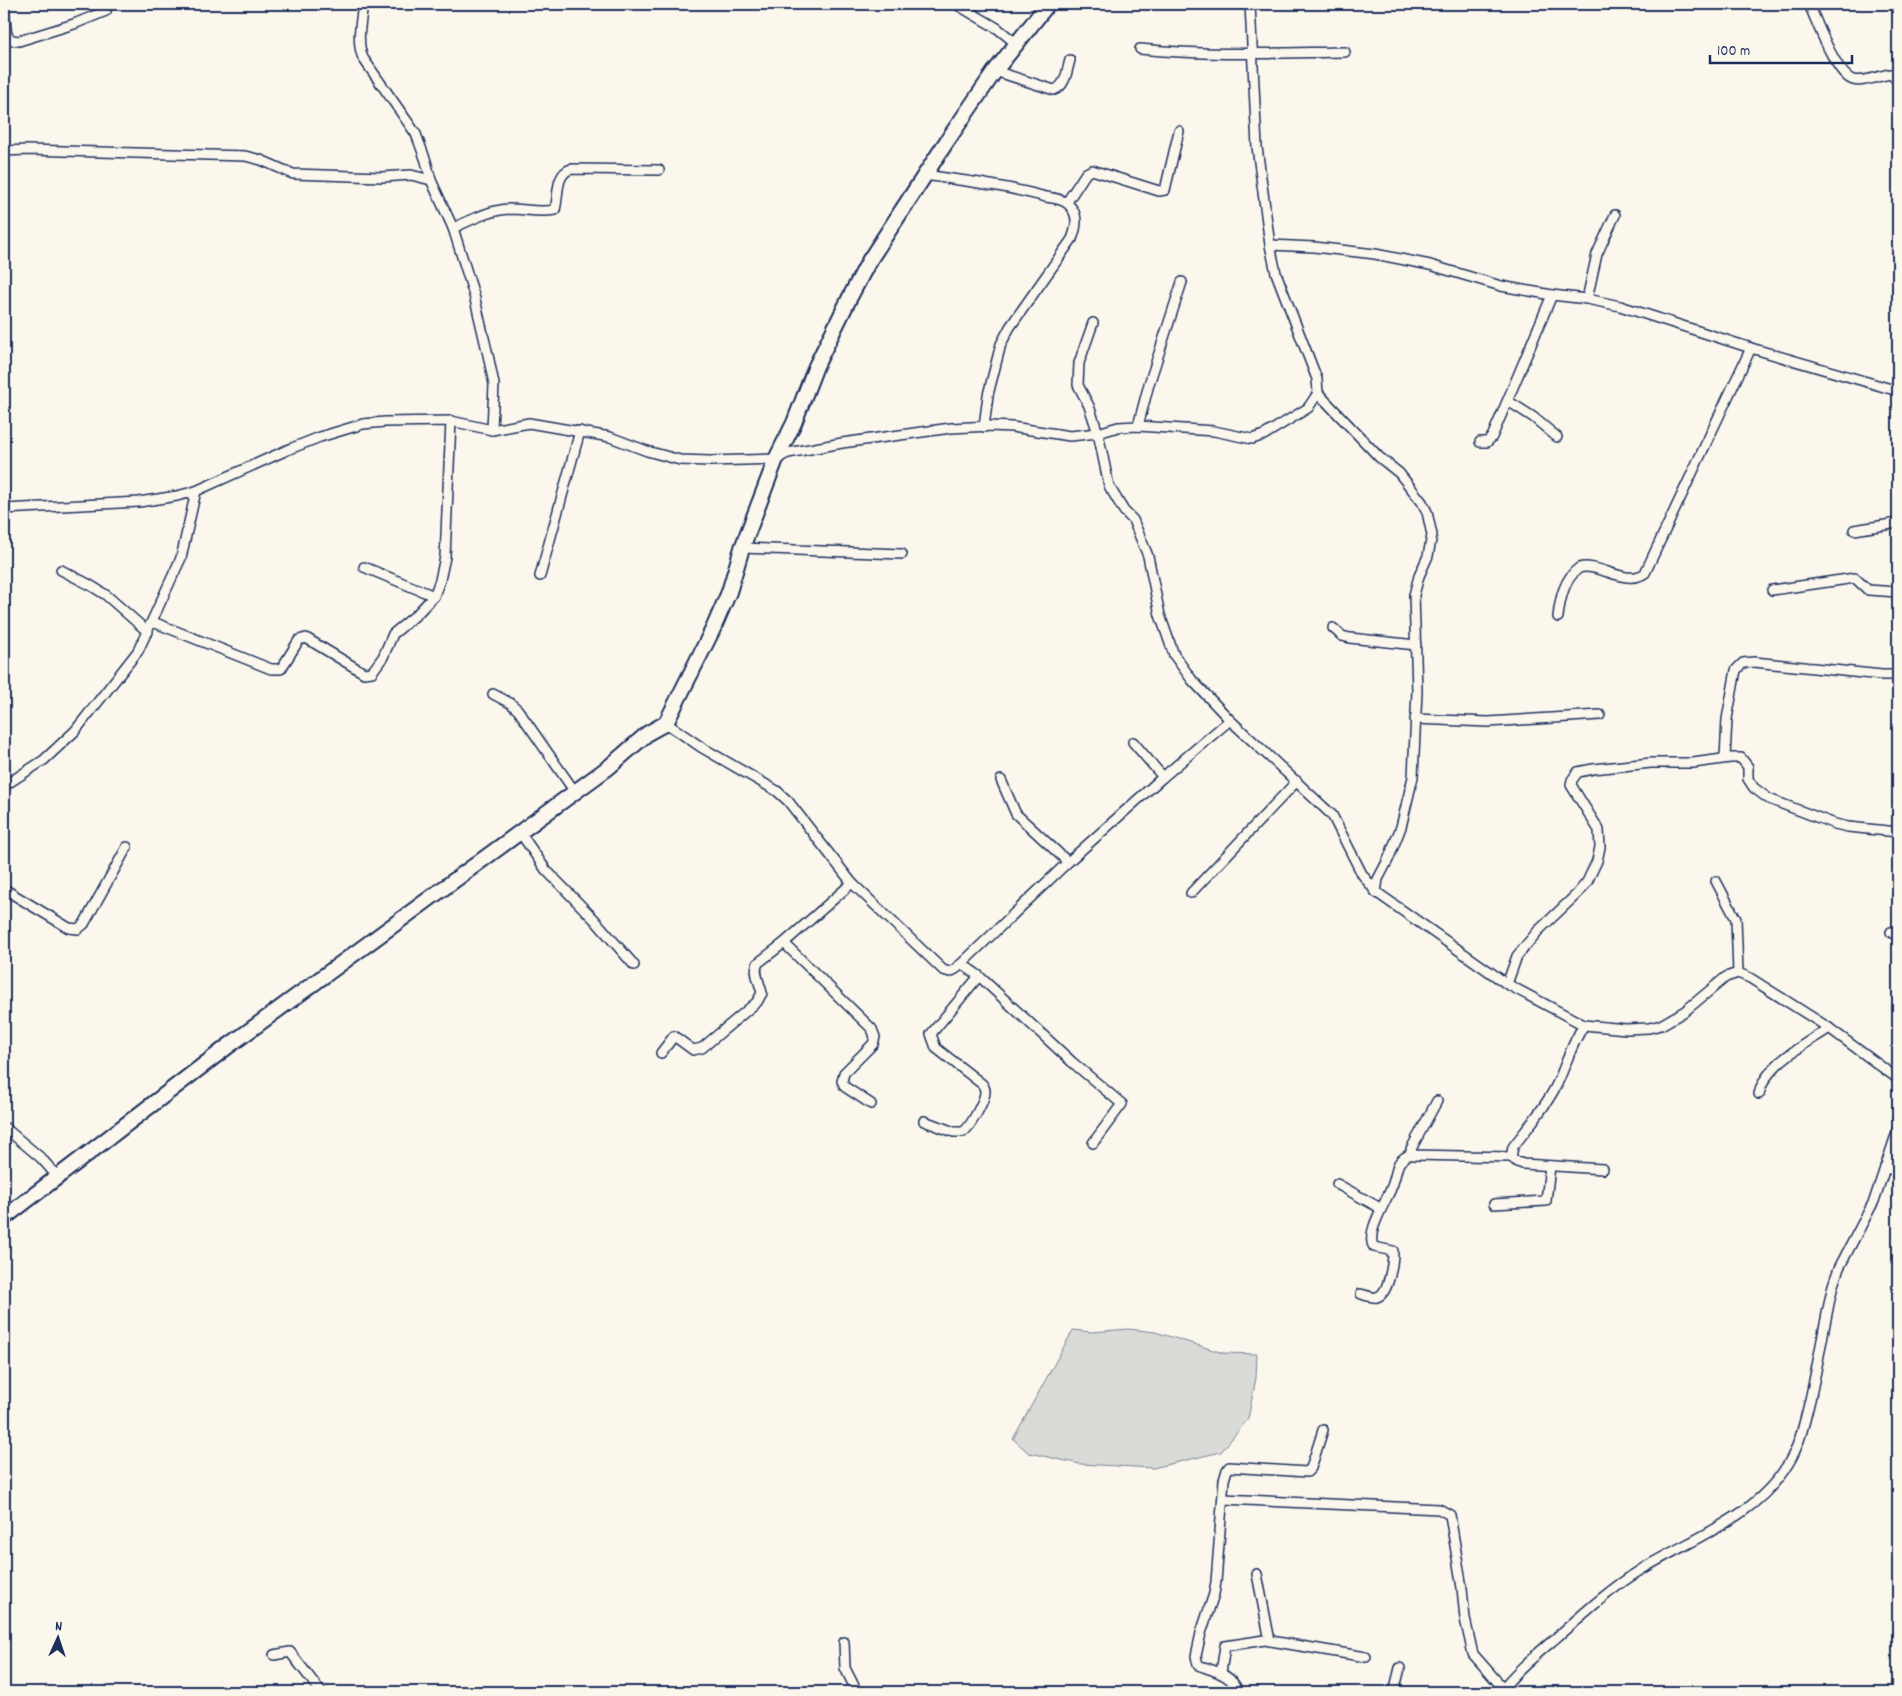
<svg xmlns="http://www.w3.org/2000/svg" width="1902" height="1696" font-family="Dekko,sans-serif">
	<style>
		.green { fill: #dadad7; stroke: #7a849a }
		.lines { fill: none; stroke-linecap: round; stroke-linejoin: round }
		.street-casing { stroke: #1b2f5e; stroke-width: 12 }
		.secondary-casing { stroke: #1b2f5e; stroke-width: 18 }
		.street { stroke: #fbf7ec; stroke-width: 9 }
		.secondary { stroke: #fbf7ec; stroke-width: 14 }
	</style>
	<rect width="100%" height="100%" fill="#fbf7ec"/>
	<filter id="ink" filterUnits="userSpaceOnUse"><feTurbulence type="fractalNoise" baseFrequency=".02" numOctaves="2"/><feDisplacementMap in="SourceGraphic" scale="10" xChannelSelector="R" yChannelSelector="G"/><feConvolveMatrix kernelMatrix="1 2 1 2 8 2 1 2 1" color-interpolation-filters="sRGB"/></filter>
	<g filter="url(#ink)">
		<polygon class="green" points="1128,1329 1155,1332 1223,1353 1257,1354 1256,1378 1248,1419 1221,1452 1153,1468 1080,1464 1029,1453 1013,1439 1073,1330 1092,1332"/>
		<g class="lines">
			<g class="street-casing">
				<g id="street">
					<path d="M 363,4 C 361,22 356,41 363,58 L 416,134 L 426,161 L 431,180 L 453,228 L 474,295 L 488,355 L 494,384 L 492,430"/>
					<polyline points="956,4 997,28 1017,44"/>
					<path d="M 1809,4 C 1816,20 1836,75 1853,80 C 1864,83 1880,75 1891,74 L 1896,79 L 1898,84"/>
					<polyline points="4,11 7,36 4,37"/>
					<polyline points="7,36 12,40 19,41 74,24 106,11"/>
					<path d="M 1140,49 C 1208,56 1276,53 1345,52"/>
					<path d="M 995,71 L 1054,90 C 1066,86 1067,70 1070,60"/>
					<polyline points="4,151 27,150 245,156 261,160 293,174 382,177 411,175 431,180"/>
					<path d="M 925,175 C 966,181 1006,186 1046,197 C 1053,198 1063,199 1068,204 C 1079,214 1077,226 1072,239 L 1010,327 L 1001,344 L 988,395 L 984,427"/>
					<polyline points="1067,202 1086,173 1092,170 1159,191 1165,190 1179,131"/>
					<path d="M 453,228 C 471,220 489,210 509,209 C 524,209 540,213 555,210 C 559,196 555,174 571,169 L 659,170"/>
					<polyline points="1270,245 1314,247 1375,254 1430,265 1501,286 1552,295 1587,299 1620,306 1751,348 1898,391"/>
					<polyline points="1587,299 1597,254 1615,215"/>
					<polyline points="1093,323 1079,363 1078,385 1089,406 1098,433 1109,486 1124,511 1133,520 1148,556 1160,615 1174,655 1192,680 1230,720 1332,815 1362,874 1376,892 1507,984 1584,1025 1626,1029 1649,1028 1661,1025 1685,1011 1726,977 1738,973 1750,978 1829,1028 1898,1079"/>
					<polyline points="1318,393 1379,457 1399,473 1422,502 1427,512 1432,535 1428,556 1419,576 1414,595 1417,691 1413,777 1401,827 1388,860 1378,879 1376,892"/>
					<polyline points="1508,401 1533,417 1557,437"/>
					<polyline points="1138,426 1149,384 1182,282"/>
					<polyline points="1480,442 1487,442 1492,437 1552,295"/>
					<polyline points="4,509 139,502 177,496 196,491 287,450 320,437 363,424 385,422 451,421 492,430 529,423 610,437 647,451 680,460 710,461 776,459 788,453 842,443 951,428 990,426 1012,427 1070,436 1098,433 1118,427 1138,426 1214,431 1252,439 1264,435 1308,408 1318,393 1317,379 1276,273 1270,245 1257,147 1250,4"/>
					<polyline points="1854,530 1898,523"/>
					<polyline points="742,548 902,554"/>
					<polyline points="364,567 434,596"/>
					<polyline points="61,570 90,585 106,595 148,632"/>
					<polyline points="540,576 580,431"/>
					<polyline points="1772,590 1855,578 1868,590 1898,592"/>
					<path d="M 1558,617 C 1560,599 1564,579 1579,568 C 1598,562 1626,587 1645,573 L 1751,348"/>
					<polyline points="153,622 271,669 281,669 299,640 306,638 359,670 364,673 372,672 383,657 393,634 416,615 434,596 440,580 445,557 451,421"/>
					<polyline points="1333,628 1342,636 1350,638 1416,645"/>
					<polyline points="493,694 510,703 518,710 575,792"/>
					<polyline points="1415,719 1488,722 1600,715"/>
					<polyline points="666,723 701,747 777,791 788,801 852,883 943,970 950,972 957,968 1068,862 1163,777 1230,720"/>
					<polyline points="1133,742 1163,777"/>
					<polyline points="1725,758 1727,719 1736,670 1743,663 1754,662 1882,675 1898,675"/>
					<polyline points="1001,780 1016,814 1068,862"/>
					<polyline points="4,786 44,760 75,731 138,651 181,558 196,491"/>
					<polyline points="519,831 546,870 594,919 634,965"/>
					<polyline points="1716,881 1736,919 1738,973"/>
					<polyline points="4,889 69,928 78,929 84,924 127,847"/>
					<polyline points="1191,893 1297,781"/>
					<polyline points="1891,932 1898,937"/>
					<polyline points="784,943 872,1029 875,1037 873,1044 844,1073 842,1081 845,1087 871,1104"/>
					<polyline points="958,966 962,964 979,976 1072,1062 1122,1104 1093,1143"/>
					<polyline points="1507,984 1517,956 1538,931 1577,894 1587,882 1597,861 1600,847 1599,830 1571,785 1572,780 1578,772 1593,769 1651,763 1693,763 1730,758 1741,758 1748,767 1748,779 1754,788 1769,799 1835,824 1848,827 1898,832"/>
					<path d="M 1584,1025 C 1571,1044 1566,1066 1556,1086 C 1545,1108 1528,1127 1513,1147 L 1511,1157 L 1517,1162 L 1523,1164 L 1603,1169"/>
					<path d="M 661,1053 L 674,1036 L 693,1050 L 702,1048 L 757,1002 L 762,993 C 760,983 753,972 758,963 L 784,943 L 852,883"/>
					<path d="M 1759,1094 C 1765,1064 1805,1045 1829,1028"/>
					<polyline points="1437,1101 1411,1149 1413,1155 1511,1157"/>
					<path d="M 924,1121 L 954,1132 L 963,1132 C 970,1128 985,1100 985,1092 C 985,1087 984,1087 982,1084 L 936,1048 L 931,1034 L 979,976"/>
					<polyline points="4,1127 41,1158 57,1176"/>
					<polyline points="1885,1167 1898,1172"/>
					<polyline points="1337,1184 1380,1208"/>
					<polyline points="1494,1204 1546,1201 1550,1166"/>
					<path d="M 1361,1294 C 1365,1295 1372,1298 1377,1297 C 1389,1294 1393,1262 1393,1251 L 1374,1247 C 1364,1234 1388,1199 1392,1186 C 1395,1179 1396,1170 1399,1163 C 1402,1159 1406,1156 1411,1154"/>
					<polyline points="1223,1499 1439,1509 1450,1515 1462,1588 1465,1619 1473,1654 1503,1688"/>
					<polyline points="1257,1574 1270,1641"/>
					<polyline points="844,1642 845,1668 857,1692"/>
					<polyline points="274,1655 290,1652 321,1692"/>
					<polyline points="1221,1673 1225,1646 1265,1640 1366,1657"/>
					<path d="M 1238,1692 C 1232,1674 1214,1671 1198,1665 L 1196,1656 L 1201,1633 L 1214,1594 L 1216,1582 L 1224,1480 L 1227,1470 L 1229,1467 L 1307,1472 L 1311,1468 L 1323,1430"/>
					<polyline points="1394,1692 1400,1668"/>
					<path d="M 1500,1692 C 1516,1671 1536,1655 1557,1637 C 1583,1614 1609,1590 1639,1571 C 1690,1539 1755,1519 1788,1464 C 1799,1447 1804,1424 1809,1404 C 1818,1365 1824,1325 1833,1285 L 1839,1268 L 1874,1201 L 1898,1129"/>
				</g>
			</g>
			<g class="secondary-casing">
				<polyline id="secondary" points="4,1218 227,1047 609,767 648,733 666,723 713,629 729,592 742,548 776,459 794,423 816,366 850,297 869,261 947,141 995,71 1048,4"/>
			</g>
			<use href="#street" class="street"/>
			<use href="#secondary" class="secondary"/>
		</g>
	</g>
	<rect width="1902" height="1696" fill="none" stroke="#fbf7ec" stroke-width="20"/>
	<rect x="10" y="10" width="1882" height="1676" fill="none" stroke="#1b2f5e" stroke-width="2" filter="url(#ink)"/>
	<g transform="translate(58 1638) rotate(3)" stroke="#fbf7ec" stroke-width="4" paint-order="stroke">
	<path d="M0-4L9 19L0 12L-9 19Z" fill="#1b2f5e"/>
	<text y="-8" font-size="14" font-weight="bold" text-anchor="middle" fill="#1b2f5e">N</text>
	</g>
	<path d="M1710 55v8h142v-8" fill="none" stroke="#1b2f5e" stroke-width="2.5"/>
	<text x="1717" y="55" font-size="15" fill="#1b2f5e" stroke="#fbf7ec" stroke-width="4" paint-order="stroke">100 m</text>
</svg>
